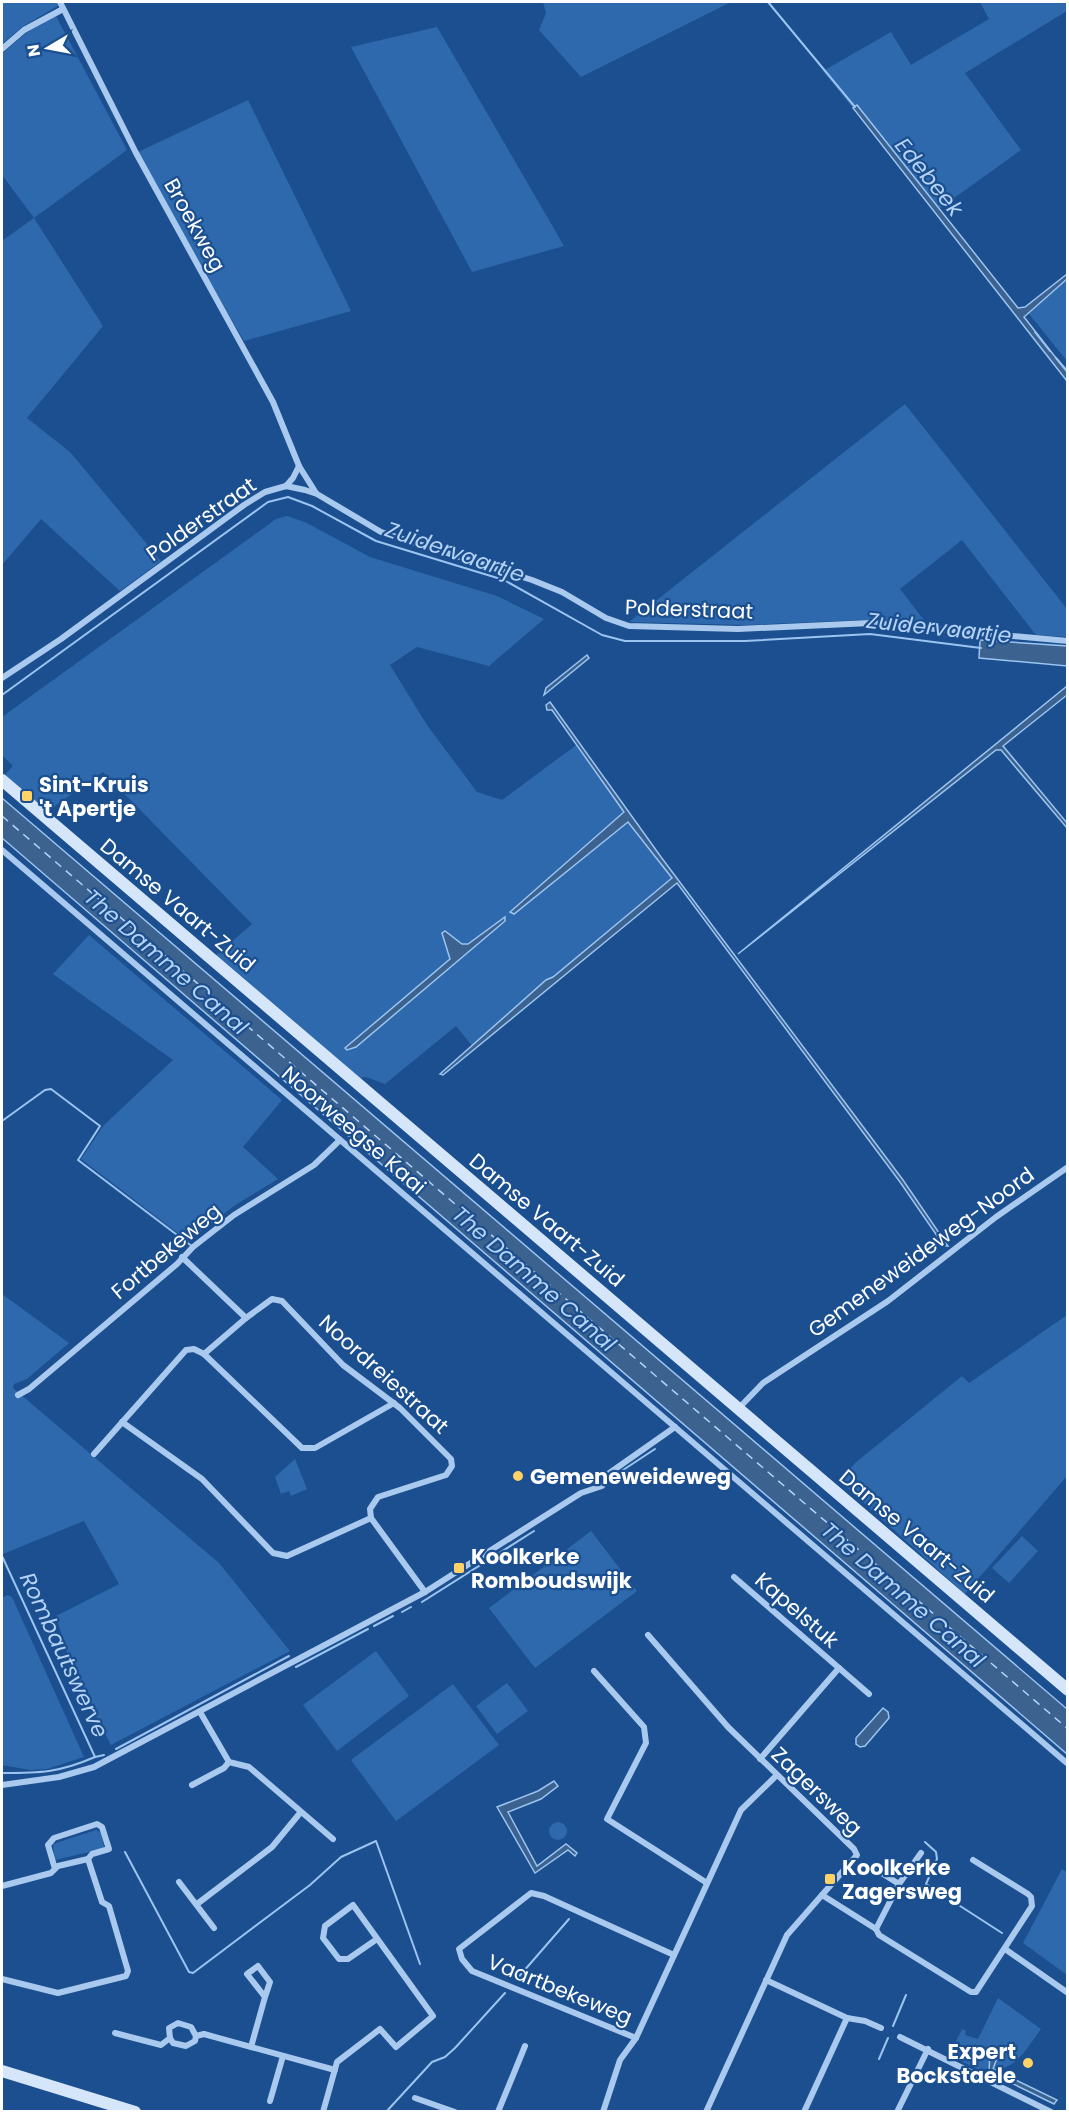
<svg xmlns="http://www.w3.org/2000/svg" width="1069" height="2113" font-family="Poppins,sans-serif">
	<style>
		.green { fill: #2e69ad }
		.water { fill: #3c6290; stroke: #9cc4f0; stroke-width: 1.5 }
		.lines { fill: none; stroke-linecap: round; stroke-linejoin: round }
		.stream { stroke: #9cc4f0; stroke-width: 2 }
		.ferry { stroke: #b5d3f5; stroke-width: 1.5; stroke-dasharray: 8 6; stroke-linecap: butt }
		.street { stroke: #a9c9ee; stroke-width: 6 }
		.secondary { stroke: #d6e6fa; stroke-width: 12 }
		.poi-dot { fill: #ffd166; stroke: #1b4f8f; stroke-width: 2 }
		.labels { text-anchor: middle; dominant-baseline: central; stroke-width: 4.5; stroke-linejoin: round; paint-order: stroke }
		.street-label { font-size: 21px; fill: #fff; stroke: #1b4f8f }
		.poi-label { font-size: 21px; font-weight: bold; fill: #fff; stroke: #1b4f8f; text-anchor: start }
		.water-label { font-size: 22px; font-style: italic; fill: #b5d3f5; stroke: #1b4f8f }
	</style>
	<rect width="100%" height="100%" fill="#1b4f8f"/>
	<g class="green">
		<polygon points="2,2 60,2 61,4 22,27 2,44"/>
		<polygon points="543,2 731,2 581,77 539,30 546,13"/>
		<polygon points="980,2 1067,2 1067,11 965,73 1021,150 936,211 823,71 891,32 911,65 989,19"/>
		<polygon points="56,16 127,150 34,218 103,326 27,418 70,452 161,561 120,591 41,519 2,565 2,241 34,218 2,175 2,54 26,33"/>
		<polygon points="437,27 451,51 564,246 472,272 351,47"/>
		<polygon points="248,100 351,311 244,341 136,153"/>
		<polygon points="1067,276 1067,361 1025,309"/>
		<polygon points="905,404 1067,609 1067,637 1036,635 962,540 900,589 927,624 860,620 746,625 629,622"/>
		<polygon points="287,516 305,522 370,557 497,596 544,619 489,666 417,647 390,665 427,725 477,792 502,800 579,743 674,879 473,1047 456,1026 385,1084 366,1077 356,1078 214,957 252,924 103,772 45,813 3,777 13,766 2,755 2,717 276,519"/>
		<polygon points="89,935 282,1100 243,1147 278,1179 234,1206 188,1241 81,1159 104,1125 173,1060 53,974"/>
		<polygon points="2,1294 69,1343 27,1379 14,1384 13,1388 219,1563 290,1651 111,1745 72,1669 56,1616 119,1584 84,1521 3,1554 2,1551"/>
		<polygon points="1067,1315 1067,1476 965,1594 845,1486 843,1477 855,1463 962,1376 969,1383"/>
		<polygon points="295,1459 307,1489 291,1496 289,1491 281,1494 275,1477"/>
		<polygon points="591,1531 637,1591 535,1668 489,1608"/>
		<polygon points="1022,1536 1038,1551 1009,1583 992,1568"/>
		<polygon points="7,1595 12,1597 84,1757 47,1769 30,1770 2,1765 2,1598"/>
		<polygon points="376,1651 409,1696 337,1751 303,1705"/>
		<polygon points="507,1683 528,1711 497,1734 476,1706"/>
		<polygon points="453,1684 499,1745 396,1821 351,1760"/>
		<circle cx="558" cy="1831" r="9"/>
		<polygon points="96,1830 101,1833 104,1847 102,1849 55,1860 53,1844"/>
		<polygon points="1062,1869 1068,1873 1067,1975 1023,1943"/>
		<path d="M 998,1998 L 1041,2029 C 1028,2046 1016,2071 993,2069 L 990,2052 L 990,2067 L 981,2071 L 949,2055 L 962,2029 L 966,2031 L 965,2035 L 978,2039 Z"/>
	</g>
	<g class="water">
		<polygon points="857,105 1018,308 1025,307 1067,274 1067,279 1024,317 1067,372 1067,381 853,108"/>
		<polygon points="980,640 1067,646 1067,666 979,658"/>
		<polygon points="587,655 589,658 544,695 546,688"/>
		<polygon points="1067,686 1067,695 1003,746 1067,823 1067,828 1001,750 996,750 738,954"/>
		<polygon points="550,702 661,857 903,1180 948,1246 944,1246 900,1182 677,883 443,1075 440,1074 546,980 553,977 672,878 628,822 514,914 510,912 624,812 552,710 547,710 546,705"/>
		<polygon points="2,798 1067,1709 1067,1754 2,838"/>
		<polygon points="505,917 505,921 356,1047 347,1050 345,1048 450,959 442,933 445,931 462,944 468,944"/>
		<polygon points="883,1708 888,1712 889,1718 865,1746 860,1747 856,1744 856,1738"/>
		<polygon points="554,1781 558,1786 541,1799 508,1812 537,1866 566,1844 577,1853 575,1856 568,1850 535,1873 497,1807 538,1791"/>
		<polygon points="989,2046 997,2058 993,2069 1057,2100 1054,2104 989,2072 990,2052 987,2050"/>
	</g>
	<g class="lines">
		<g class="stream">
			<polyline points="768,2 855,107"/>
			<polyline points="1035,332 1050,351"/>
			<polyline points="1056,358 1068,372"/>
			<polyline points="2,695 268,502 288,497 312,506 376,541 504,580 602,635 625,641 745,641 870,634 981,648"/>
			<polyline points="2,1121 45,1090 51,1089 100,1126 78,1160 193,1247"/>
			<polyline points="614,1476 655,1449"/>
			<polyline points="2,1556 95,1757 104,1755"/>
			<polyline points="422,1602 534,1531"/>
			<polyline points="402,1612 411,1607"/>
			<polyline points="374,1626 393,1616"/>
			<polyline points="296,1667 368,1629"/>
			<polyline points="116,1749 289,1656"/>
			<path d="M 2,1773 C 40,1773 58,1773 95,1757"/>
			<polyline points="925,1842 936,1852 937,1859 926,1884 1002,1933"/>
			<polyline points="125,1852 189,1972 193,1973 310,1885 341,1857 376,1841 420,1964"/>
			<polyline points="516,1980 569,1919"/>
			<polyline points="893,2026 906,1995"/>
			<polyline points="879,2059 888,2038"/>
			<polyline points="386,2112 432,2062 445,2057 455,2048 505,1993"/>
		</g>
		<polyline class="ferry" points="2,816 1068,1729"/>
		<g class="street">
			<polyline points="60,2 136,153 273,402 299,466 293,478 286,486"/>
			<polyline points="2,49 24,30 63,9"/>
			<polyline points="299,466 316,493"/>
			<polyline points="2,678 61,639 244,505 265,492 286,486 305,490 317,494 381,532 532,580 562,592 606,618 629,626 738,629 870,623 1068,641"/>
			<polyline points="2,850 1068,1764"/>
			<polyline points="182,1257 246,1318 272,1299 282,1301 343,1365 400,1408 451,1459 452,1466 446,1475 378,1497 370,1509 371,1518 425,1592"/>
			<polyline points="204,1354 302,1448 315,1448 394,1403"/>
			<polyline points="18,1395 29,1389 177,1264 193,1247 234,1215 314,1165 340,1140"/>
			<polyline points="738,1409 763,1383 888,1301 996,1217 1068,1167"/>
			<polyline points="122,1422 202,1479 273,1553 287,1556 371,1518"/>
			<polyline points="94,1454 186,1350 194,1349 204,1354 246,1318"/>
			<polyline points="734,1577 869,1694"/>
			<polyline points="648,1635 728,1727 854,1849 857,1855 787,1935 706,2112"/>
			<polyline points="594,1671 644,1727 646,1743 607,1819 707,1883"/>
			<polyline points="200,1712 229,1762 249,1767 333,1839"/>
			<polyline points="760,1759 839,1668"/>
			<polyline points="2,1785 59,1777 94,1767 425,1592 581,1493 602,1486 608,1474 675,1427"/>
			<polyline points="192,1785 224,1768 229,1762"/>
			<polyline points="921,1853 899,1884 876,1929 879,1935 971,1992 976,1992 1032,1906 1031,1897 1028,1894 973,1860"/>
			<polyline points="872,1867 899,1884"/>
			<polyline points="179,1882 214,1928"/>
			<polyline points="2,1886 51,1873 58,1866 88,1859 92,1854 109,1849 102,1827 97,1824 54,1838 48,1845 55,1869"/>
			<polyline points="822,1895 876,1929"/>
			<polyline points="197,1904 272,1847 300,1813"/>
			<polyline points="1005,1949 1068,1993"/>
			<polyline points="2,1979 58,1993 126,1976 128,1971 109,1906 102,1902 88,1859"/>
			<polyline points="766,1980 847,2018 865,2021 881,2028"/>
			<polyline points="115,2033 161,2045 170,2038 169,2028 178,2023 191,2027 196,2036 204,2034 335,2070"/>
			<polyline points="900,2037 1051,2112"/>
			<polyline points="170,2038 173,2043 186,2046 195,2041 196,2036"/>
			<polyline points="636,2038 472,1971 462,1959 459,1949 531,1893 544,1896 674,1955"/>
			<polyline points="251,2047 265,1997 247,1974 258,1966 270,1982 265,1997"/>
			<polyline points="415,2098 455,2112"/>
			<polyline points="270,2101 283,2056"/>
			<polyline points="323,2112 337,2062 380,2029 396,2047 433,2016 353,1905 325,1926 323,1938 339,1959 348,1959 377,1939"/>
			<polyline points="498,2112 525,2046"/>
			<polyline points="603,2112 620,2060 636,2038 741,1810 777,1775"/>
			<polyline points="804,2112 847,2018"/>
			<polyline points="897,2112 928,2049"/>
		</g>
		<g class="secondary">
			<polyline points="2,780 1068,1690"/>
			<polyline points="2,2071 135,2112"/>
		</g>
	</g>
	<g class="poi-dot">
		<rect x="21" y="790" width="12" height="12" rx="3"/>
		<circle cx="518" cy="1476" r="6"/>
		<rect x="453" y="1562" width="12" height="12" rx="3"/>
		<rect x="824" y="1873" width="12" height="12" rx="3"/>
		<circle cx="1028" cy="2063" r="6"/>
	</g>
	<g class="labels">
		<g class="street-label">
			<text transform="translate(195 225) rotate(61)">Broekweg</text>
			<text transform="translate(201 519) rotate(-35)">Polderstraat</text>
			<text transform="translate(689 609) rotate(2)">Polderstraat</text>
			<text transform="translate(178 905) rotate(40)">Damse Vaart-Zuid</text>
			<text transform="translate(354 1130) rotate(41)">Noorweegse Kaai</text>
			<text transform="translate(547 1220) rotate(40)">Damse Vaart-Zuid</text>
			<text transform="translate(166 1251) rotate(-40)">Fortbekeweg</text>
			<text transform="translate(921 1252) rotate(-36)">Gemeneweideweg-Noord</text>
			<text transform="translate(384 1374) rotate(42)">Noordreiestraat</text>
			<text transform="translate(917 1536) rotate(40)">Damse Vaart-Zuid</text>
			<text transform="translate(797 1610) rotate(41)">Kapelstuk</text>
			<text transform="translate(817 1791) rotate(44)">Zagersweg</text>
			<text transform="translate(560 1989) rotate(22)">Vaartbekeweg</text>
		</g>
		<g class="poi-label">
			<text x="39" y="784">Sint-Kruis<tspan x="39" dy="24">'t Apertje</tspan></text>
			<text x="530" y="1476">Gemeneweideweg</text>
			<text x="471" y="1556">Koolkerke<tspan x="471" dy="24">Romboudswijk</tspan></text>
			<text x="842" y="1867">Koolkerke<tspan x="842" dy="24">Zagersweg</tspan></text>
			<text x="1016" y="2051" text-anchor="end">Expert<tspan x="1016" dy="24">Bockstaele</tspan></text>
		</g>
		<g class="water-label">
			<text transform="translate(929 177) rotate(51)">Edebeek</text>
			<text transform="translate(455 552) rotate(19)">Zuidervaartje</text>
			<text transform="translate(939 628) rotate(6)">Zuidervaartje</text>
			<text transform="translate(166 962) rotate(41)">The Damme Canal</text>
			<text transform="translate(534 1279) rotate(41)">The Damme Canal</text>
			<text transform="translate(903 1595) rotate(41)">The Damme Canal</text>
			<text transform="translate(64 1655) rotate(65)">Rombautswerve</text>
		</g>
	</g>
	<rect width="1069" height="2113" fill="none" stroke="#ffffff" stroke-width="6"/>
	<g transform="translate(48 48) rotate(260)" stroke="#1b4f8f" stroke-width="4.5" paint-order="stroke">
	<path d="M0-4.5L10 22L0 15L-10 22Z" fill="#ffffff"/>
	<text y="-9" font-size="16" font-weight="bold" text-anchor="middle" fill="#ffffff">N</text>
	</g>
</svg>
